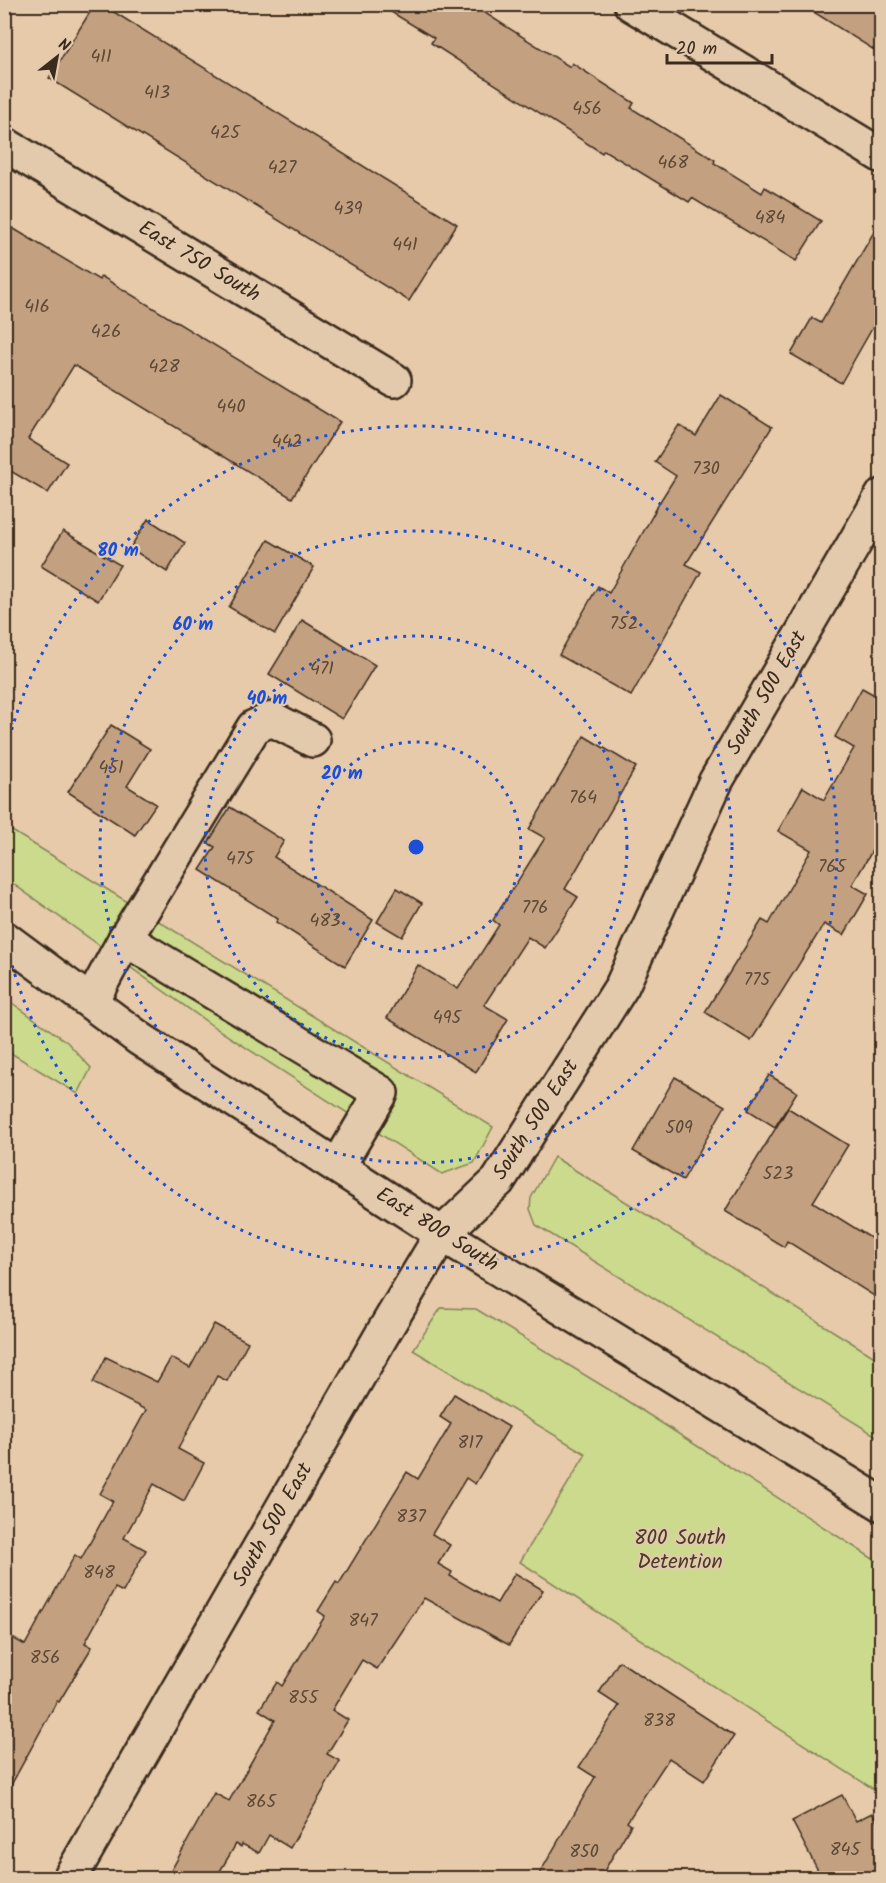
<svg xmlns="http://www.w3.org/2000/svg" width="886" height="1883" font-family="Kalam,sans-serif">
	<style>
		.green { fill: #cbda8d; stroke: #838256; stroke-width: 1.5 }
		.building { fill: #c3a180; stroke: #3b2a1e; stroke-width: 1.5 }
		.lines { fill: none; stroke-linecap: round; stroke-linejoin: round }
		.minor-casing { stroke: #3b2a1e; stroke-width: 38 }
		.major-casing { stroke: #3b2a1e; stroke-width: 38 }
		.minor { stroke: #e4caac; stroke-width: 33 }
		.major { stroke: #e4caac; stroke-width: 33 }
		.ring { fill: none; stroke: #1d4ed8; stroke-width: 3; stroke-dasharray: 3 6 }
		.labels { text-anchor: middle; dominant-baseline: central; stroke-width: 4.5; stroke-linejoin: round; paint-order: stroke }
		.number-label { font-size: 18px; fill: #5d4836 }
		.street-label { font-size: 21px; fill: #3b2a1e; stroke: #e4caac }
		.park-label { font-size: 21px; fill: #493c29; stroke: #e4caac }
		.centre { fill: #1d4ed8; stroke: #e4caac; stroke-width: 3 }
		.ring-label { font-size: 18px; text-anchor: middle; font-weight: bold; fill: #1d4ed8; stroke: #e4caac; stroke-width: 4.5; stroke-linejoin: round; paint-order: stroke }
	</style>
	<rect width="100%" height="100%" fill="#e7caaa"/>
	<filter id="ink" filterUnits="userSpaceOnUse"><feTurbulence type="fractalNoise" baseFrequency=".0167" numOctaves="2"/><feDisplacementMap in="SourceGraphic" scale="12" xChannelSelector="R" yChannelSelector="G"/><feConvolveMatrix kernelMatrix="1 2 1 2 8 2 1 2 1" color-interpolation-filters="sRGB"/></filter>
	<g filter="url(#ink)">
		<g class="green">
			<polygon points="4,826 493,1127 474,1163 442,1174 217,1029 5,878"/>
			<polygon points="5,998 67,1042 91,1068 78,1094 6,1050 5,1052"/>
			<polygon points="554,1157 881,1361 881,1439 536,1225 530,1209 531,1198"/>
			<polygon points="441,1308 476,1309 621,1397 881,1564 881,1794 520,1562 586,1454 413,1350"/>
		</g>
		<g class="building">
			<polygon points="95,4 101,4 457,224 409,301 49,78"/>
			<polygon points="378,4 471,4 570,67 572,63 634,103 631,108 715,160 714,163 762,193 765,187 821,221 796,261 692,198 689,202 604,150 602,153 431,43 434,38"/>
			<polygon points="801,4 882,4 882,55"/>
			<polygon points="882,218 882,311 841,383 791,354 812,318 821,323"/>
			<polygon points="4,223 99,280 101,276 340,422 292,498 74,365 28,439 67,463 48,493 9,470 4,477"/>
			<polygon points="721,395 772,427 686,564 701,572 631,696 559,655 598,586 609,593 655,511 654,511 676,476 655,462 679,425 696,436"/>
			<polygon points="148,519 185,543 167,572 130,548"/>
			<polygon points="63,531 120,565 98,601 41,566"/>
			<polygon points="268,540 314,567 275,634 229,607"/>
			<polygon points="302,620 375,665 342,719 269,674"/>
			<polygon points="862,688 882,699 882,834 852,885 868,894 844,935 824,924 751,1041 705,1012 762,920 769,924 811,850 778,831 803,787 824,800 854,748 835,737"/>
			<polygon points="111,725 150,749 127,786 156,804 135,835 68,792"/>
			<polygon points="584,736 636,767 565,889 578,897 545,948 528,937 484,1005 508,1019 476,1072 387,1018 418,965 458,989 499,925 493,920 545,838 529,829"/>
			<polygon points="230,807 284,841 274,857 373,920 345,966 276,922 278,919 200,870 215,847 208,843"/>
			<polygon points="397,888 422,903 402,937 377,922"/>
			<polygon points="769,1075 797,1092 775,1127 748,1110"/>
			<polygon points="675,1077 725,1106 683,1180 633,1151"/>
			<polygon points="788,1108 848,1145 813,1202 882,1245 882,1301 787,1241 784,1247 725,1211"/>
			<polygon points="214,1324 248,1342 227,1381 217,1376 178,1449 204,1463 184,1501 154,1484 124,1538 146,1550 123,1592 115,1588 85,1643 92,1647 59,1702 57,1701 4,1798 4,1633 25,1645 75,1555 81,1559 113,1501 100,1494 146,1410 93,1383 106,1357 157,1382 171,1358 190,1368"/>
			<polygon points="454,1394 509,1427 475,1484 466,1478 432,1534 450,1545 438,1564 452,1572 450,1576 497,1603 515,1573 543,1590 509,1645 424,1598 377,1669 362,1660 332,1710 348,1720 327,1754 340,1761 290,1848 269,1835 259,1853 242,1844 241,1847 236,1844 216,1878 167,1878 214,1793 229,1801 275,1720 259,1710 277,1682 282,1686 325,1616 318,1611 336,1582 339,1584 407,1472 418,1479 451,1424 440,1417"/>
			<polygon points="619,1661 734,1736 704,1781 669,1758 627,1822 631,1825 600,1878 537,1878 595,1777 579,1767 619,1706 599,1693"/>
			<polygon points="842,1795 856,1821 872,1813 882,1831 882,1878 822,1878 792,1821"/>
		</g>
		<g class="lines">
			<g class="minor-casing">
				<g id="minor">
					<polyline points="631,4 882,156"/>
					<polyline points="4,144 394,380"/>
					<polyline points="125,939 254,727 272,719 313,740"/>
					<polyline points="91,1002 125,939 381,1093 338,1166"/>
					<polyline points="70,1878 383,1333 442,1234 498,1181 622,986 716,781 882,496"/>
				</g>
			</g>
			<g class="major-casing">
				<polyline id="major" points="4,938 140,1039 442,1234 882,1504"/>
			</g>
			<use href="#minor" class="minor"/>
			<use href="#major" class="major"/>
		</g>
	</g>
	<g class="ring">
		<circle cx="416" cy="847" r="105"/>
		<circle cx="416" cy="847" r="211"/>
		<circle cx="416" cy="847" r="316"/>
		<path d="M5 756A421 421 0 1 1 5 938"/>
	</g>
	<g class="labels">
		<g class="number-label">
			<text x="101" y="57">411</text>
			<text x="157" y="93">413</text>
			<text x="587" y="109">456</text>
			<text x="225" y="133">425</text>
			<text x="673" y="163">468</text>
			<text x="282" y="168">427</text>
			<text x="348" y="209">439</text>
			<text x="770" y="218">484</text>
			<text x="405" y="245">441</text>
			<text x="37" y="307">416</text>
			<text x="106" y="332">426</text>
			<text x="164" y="367">428</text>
			<text x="231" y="407">440</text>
			<text x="287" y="442">442</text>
			<text x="706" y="469">730</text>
			<text x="624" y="624">752</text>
			<text x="322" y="669">471</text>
			<text x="111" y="768">451</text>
			<text x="583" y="798">764</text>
			<text x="240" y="859">475</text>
			<text x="832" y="867">765</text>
			<text x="535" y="908">776</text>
			<text x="325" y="921">483</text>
			<text x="757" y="980">775</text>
			<text x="447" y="1018">495</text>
			<text x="679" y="1128">509</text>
			<text x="778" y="1174">523</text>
			<text x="470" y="1443">817</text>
			<text x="411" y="1517">837</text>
			<text x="99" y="1573">848</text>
			<text x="363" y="1621">847</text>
			<text x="45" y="1658">856</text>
			<text x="303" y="1698">855</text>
			<text x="659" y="1721">838</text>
			<text x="261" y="1802">865</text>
			<text x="845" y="1850">845</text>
			<text x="584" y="1852">850</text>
		</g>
		<g class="street-label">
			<text transform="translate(199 262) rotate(31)">East 750 South</text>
			<text transform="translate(767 693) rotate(-60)">South 500 East</text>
			<text transform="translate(536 1120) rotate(-57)">South 500 East</text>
			<text transform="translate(437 1230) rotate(32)">East 800 South</text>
			<text transform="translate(273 1525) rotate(-60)">South 500 East</text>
		</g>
		<g class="park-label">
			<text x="680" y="1538">800 South<tspan x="680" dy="24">Detention</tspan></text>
		</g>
	</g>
	<circle cx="416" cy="847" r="9" class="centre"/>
	<g class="ring-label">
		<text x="118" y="556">80 m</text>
		<text x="193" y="630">60 m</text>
		<text x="267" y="704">40 m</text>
		<text x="342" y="779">20 m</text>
	</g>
	<rect width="886" height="1883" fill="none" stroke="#e4caac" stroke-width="24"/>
	<rect x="12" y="12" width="862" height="1859" fill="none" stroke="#3b2a1e" stroke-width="2" filter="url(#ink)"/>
	<g transform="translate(57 57) rotate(31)" stroke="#e4caac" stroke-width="4.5" paint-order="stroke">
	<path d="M0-4.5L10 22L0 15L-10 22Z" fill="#3b2a1e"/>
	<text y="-9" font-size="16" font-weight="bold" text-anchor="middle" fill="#3b2a1e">N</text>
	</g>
	<path d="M667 54v9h105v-9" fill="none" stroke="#3b2a1e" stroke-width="3"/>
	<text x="676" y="54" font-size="18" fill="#3b2a1e" stroke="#e4caac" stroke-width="4.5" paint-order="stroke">20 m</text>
</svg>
